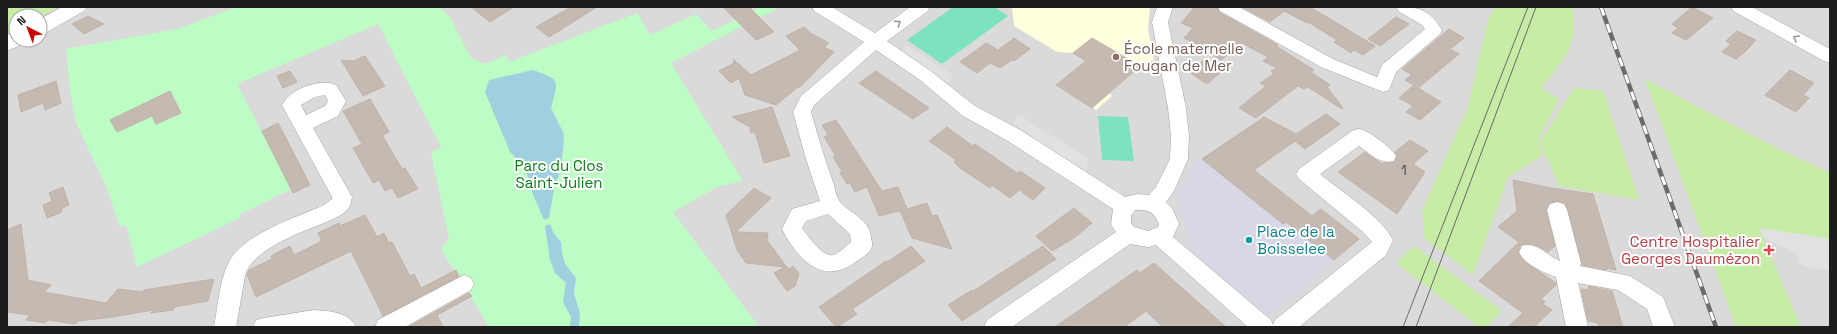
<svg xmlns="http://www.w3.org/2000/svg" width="1837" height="334" font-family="'Space Grotesk',sans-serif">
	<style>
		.residential { fill: #dbdada }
		.education { fill: #feffdc }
		.grass { fill: #c6eca5 }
		.park { fill: #bdfcc4 }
		.pitch { fill: #7ce3be }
		.parking { fill: #e1e1e1 }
		.plaza { fill: #d7d7e5 }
		.water { fill: #a0cfdf }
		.building { fill: #c4bab2; stroke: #c2b2a4 }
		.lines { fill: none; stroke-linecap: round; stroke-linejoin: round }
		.minor-casing { stroke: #a4a4a4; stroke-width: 1 }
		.tertiary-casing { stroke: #a4a4a4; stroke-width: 1 }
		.minor { fill: #fff; fill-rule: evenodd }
		.tertiary { fill: #fff; fill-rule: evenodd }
		.tram { stroke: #6b6b6b; stroke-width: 1 }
		.rail-casing { stroke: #6b6b6b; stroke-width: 4.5 }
		.rail { stroke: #fff; stroke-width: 3; stroke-dasharray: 9; stroke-linecap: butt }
		.oneway { stroke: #999 }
		.education-dot { fill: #8d6e63; stroke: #fff; stroke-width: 1.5 }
		.culture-dot { fill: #0f9aa8; stroke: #fff; stroke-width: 1.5 }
		.health-dot { fill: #e0444e; stroke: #fff; stroke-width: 1.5 }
		.labels { text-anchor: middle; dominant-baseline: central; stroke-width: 4; stroke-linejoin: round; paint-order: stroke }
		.number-label { font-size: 13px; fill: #474442 }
		.education-label { font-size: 15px; fill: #785e54; stroke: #fff; text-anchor: start }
		.park-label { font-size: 15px; fill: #058114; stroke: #fff }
		.culture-label { font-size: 15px; fill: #0d838f; stroke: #fff; text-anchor: start }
		.health-label { font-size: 15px; fill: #be3a42; stroke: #fff; text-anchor: end }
	</style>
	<rect width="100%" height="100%" fill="#efebe3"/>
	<polygon class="residential" points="58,7 1830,7 1830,327 7,327 7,33 16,29 16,40 40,40 40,16"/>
	<polygon class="education" points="1012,7 1150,7 1148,29 1154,60 1140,66 1109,93 1112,96 1096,110 1056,85 1086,61 1073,53 1057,52 1014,26"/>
	<g class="grass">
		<polygon points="7,7 58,7 40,16 16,16 16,29 7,33"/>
		<path d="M 1495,7 L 1572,7 C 1580,45 1563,60 1541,88 L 1559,99 L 1538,140 L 1543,155 L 1508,177 L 1473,275 L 1423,237 L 1424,225 L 1422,211 L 1468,107 L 1488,19 Z"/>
		<path d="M 1645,79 C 1707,111 1767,145 1830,173 L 1830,239 L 1759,228 L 1801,327 L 1736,327 Z"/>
		<polygon points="1574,88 1603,91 1639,200 1559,186 1540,142"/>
		<polygon points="1414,246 1502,311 1486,327 1479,327 1396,263"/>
	</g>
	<polygon class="park" points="236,7 439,7 450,17 471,58 485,64 507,55 509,62 637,13 650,35 696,14 712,31 760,7 780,7 671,63 743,181 717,187 673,212 759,327 489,327 441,249 449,238 431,153 441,147 378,24 237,84 291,189 239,215 240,218 137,267 126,225 120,227 106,186 76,123 70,91 66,49 177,29"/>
	<g class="pitch">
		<polygon points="953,7 994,7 1008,16 942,64 907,40"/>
		<polygon points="1098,116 1128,117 1134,161 1102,160"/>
	</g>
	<g class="parking">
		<polygon points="905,44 953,75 949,83 903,54"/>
		<polygon points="1018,114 1088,159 1086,173 1013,124"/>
		<polygon points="1759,228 1830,239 1830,271 1803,266 1797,255 1785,248 1763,237"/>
	</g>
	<polygon class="plaza" points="1196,159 1202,159 1283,223 1295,229 1334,260 1266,317 1192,251 1178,196"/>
	<g class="water">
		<path d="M 533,70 C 562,80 558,81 551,108 L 563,132 L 564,138 L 561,170 L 555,184 L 549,218 L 544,220 L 533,195 L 525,167 L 510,152 L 485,92 L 489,80 Z"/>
		<polygon points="550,224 553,232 561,242 562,253 565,264 576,278 574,294 580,313 579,327 570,327 571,317 563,302 566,283 555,273 550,260 545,226"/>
	</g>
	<g class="building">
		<polygon points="471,7 514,7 490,22"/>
		<polygon points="571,7 597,7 549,37 536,27"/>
		<polygon points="723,7 749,7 774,32 756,40"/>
		<polygon points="1195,7 1217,7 1219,12 1278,45 1276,46 1314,70 1311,72 1330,85 1327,87 1343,108 1342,109 1308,87 1304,89 1298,86 1256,118 1239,108 1266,86 1260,83 1274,74 1271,71 1277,68 1263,61 1268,57 1242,43 1221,60 1201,48 1201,47 1184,38 1193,28 1181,23"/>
		<polygon points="1242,7 1310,7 1375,46 1363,55 1354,50 1351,53 1334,42 1337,40 1308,22 1307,23 1284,11 1270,22"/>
		<polygon points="1692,7 1713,18 1686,40 1672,33 1678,28 1672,24"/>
		<polygon points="88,16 104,24 84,34 72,24"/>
		<polygon points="1396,17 1409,24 1380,46 1368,39"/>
		<polygon points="804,27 812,34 829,43 824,47 834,52 799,88 798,87 776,105 745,95 739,78 731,83 719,71 734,63 733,59 751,75 800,50 786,36"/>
		<polygon points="1449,29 1464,38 1450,49 1459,54 1418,88 1441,102 1420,120 1406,112 1413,106 1399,98 1414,85 1405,80 1412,75 1402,69"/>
		<polygon points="1737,31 1756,40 1746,51 1736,59 1722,52 1731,44 1726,41"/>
		<polygon points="1014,38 1030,49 1014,61 1012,60 1000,68 990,63 977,73 960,62 986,43 998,50"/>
		<polygon points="1092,38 1140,66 1092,108 1056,85 1086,61 1073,53"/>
		<polygon points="365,56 385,86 363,96 341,60 353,61"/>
		<polygon points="1204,60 1222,71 1207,84 1189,72"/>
		<polygon points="1790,70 1814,83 1803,95 1809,98 1796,112 1765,95"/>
		<polygon points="290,71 297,82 283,88 277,76"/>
		<polygon points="876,71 929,108 913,119 859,83"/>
		<polygon points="56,81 61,103 45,110 43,103 21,112 18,95"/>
		<polygon points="170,91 181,113 156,124 152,116 117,132 110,120"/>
		<polygon points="370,99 389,132 382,135 402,169 405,168 418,189 398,198 392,188 385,191 379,180 373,183 353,148 362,144 343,111"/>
		<polygon points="772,107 790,156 764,163 755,132 751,133 750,127 732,117"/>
		<polygon points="1326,114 1340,124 1305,149 1295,141 1254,170 1312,216 1321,209 1359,239 1334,260 1286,222 1283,224 1202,159 1264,117 1296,134"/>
		<polygon points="836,120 882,191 898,187 907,209 927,203 932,216 937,215 952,249 912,238 900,211 903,210 879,216 867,187 855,192 850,183 847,184 840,173 842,172 833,157 836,156 824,137 828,135 822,125"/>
		<polygon points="278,123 310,185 293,193 262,131"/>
		<polygon points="947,127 973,146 975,144 1017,173 1020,171 1045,188 1033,200 1019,190 1010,198 992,185 990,188 960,168 954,162 956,160 929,141"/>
		<polygon points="1410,140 1428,151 1413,164 1425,172 1397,214 1338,172 1365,152 1382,164 1383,163 1394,162 1397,157 1395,152"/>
		<polygon points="1513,180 1551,188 1593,194 1616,270 1606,268 1607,270 1582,265 1568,210 1565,203 1557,201 1550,203 1546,210 1555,246 1548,252 1538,246 1527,244 1521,245 1518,251 1525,262 1556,283 1556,285 1541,299 1545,302 1543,304 1552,310 1534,327 1508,327 1523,313 1479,281 1519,242 1498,227 1517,211"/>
		<polygon points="63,187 69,205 61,209 62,212 47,218 43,205 52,201 49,193"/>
		<polygon points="754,188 771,198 736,232 768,233 767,240 786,266 789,269 793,266 799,274 795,286 787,291 774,273 785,267 746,263 737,250 726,215"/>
		<polygon points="1074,208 1092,223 1074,238 1052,251 1036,236"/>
		<polygon points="365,215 377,237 384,233 389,243 392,242 410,276 414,274 421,288 456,270 459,276 383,316 351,251 256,297 247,275 249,270 272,259 271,256 290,246 294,255 322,241 318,233 339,223 340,226"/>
		<polygon points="21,224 28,280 51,285 44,292 106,303 118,289 143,292 144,290 214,279 208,301 174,307 173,310 151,313 153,310 113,317 78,321 75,324 48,320 45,323 26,320 30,315 7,312 7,230"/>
		<polygon points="911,246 925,261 852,309 857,314 837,327 836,327 819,307 886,261 887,262"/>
		<polygon points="1043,246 1056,259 962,321 948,305 972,290 973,291"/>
		<polygon points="1154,263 1226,327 1163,327 1146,311 1124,327 1055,327 1137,270 1140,273"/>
		<polygon points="1588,286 1612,291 1623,327 1599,327 1598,323 1588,321 1581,289 1589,290"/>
		<polygon points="469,293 472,296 437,315 443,327 408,327"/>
	</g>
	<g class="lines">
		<g class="minor-casing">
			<g id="minor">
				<path d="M 812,7 L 832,7 L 875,33 L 910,7 L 930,7 L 928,11 L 887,41 L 932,72 L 975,106 L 1022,131 L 1125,197 L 1138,194 L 1149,195 L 1156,187 L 1170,159 L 1171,136 L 1168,108 L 1152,22 L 1157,7 L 1173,7 L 1168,22 L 1186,108 L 1189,136 L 1188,159 L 1174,191 L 1166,202 L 1172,208 L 1179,224 L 1173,237 L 1271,320 L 1273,325 L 1275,320 L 1372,242 L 1363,232 L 1299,179 L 1296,174 L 1299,169 L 1352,131 C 1355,130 1357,129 1359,129 C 1367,129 1393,149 1396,156 L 1394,161 C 1380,165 1370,153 1359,146 L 1320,174 C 1340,191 1382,217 1393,240 L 1386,255 L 1299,327 L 1248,327 L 1156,245 L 1148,247 L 1130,244 L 1012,327 L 984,327 L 987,320 L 1116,232 L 1111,225 L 1113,209 L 1008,141 L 963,116 L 920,80 L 876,50 L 814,105 L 811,112 C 818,136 825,161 834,185 C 835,190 837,198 840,202 C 851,214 869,219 871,237 C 871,240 873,244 872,246 C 871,253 862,257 857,261 C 823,287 798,260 782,229 L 792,209 L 820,201 L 806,159 L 793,112 L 801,96 L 864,42 L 814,11 ZM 1135,210 C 1148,209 1155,213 1159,224 L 1158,227 L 1148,231 L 1134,227 L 1131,223 L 1131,215 ZM 828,214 L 850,234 L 851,242 C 846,246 839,254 833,255 C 823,258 807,235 802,228 L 806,221 Z"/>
				<path d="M 1218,7 L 1239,7 L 1333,59 L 1377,77 L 1382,65 L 1425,29 L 1422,25 L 1398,11 L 1396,7 C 1419,7 1429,9 1442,30 L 1440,34 L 1396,72 L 1389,90 L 1383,92 L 1321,67 L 1220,11 Z"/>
				<polygon points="1731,7 1752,7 1830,49 1830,63 1824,61 1733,11"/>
				<path d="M 319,83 L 330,83 L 336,85 L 346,101 L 338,116 L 313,128 L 352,197 C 351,201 351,205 348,209 C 341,217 328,221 319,225 C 296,234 251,251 245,276 L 236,327 L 214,327 C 218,306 219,283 228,264 C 241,234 296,218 324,205 L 332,199 L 332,197 L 282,105 C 290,91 304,86 319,83 ZM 325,95 L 328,101 L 325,106 L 306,115 L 301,105 L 315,97 Z"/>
				<path d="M 1557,202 L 1564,204 L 1567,210 L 1581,263 L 1580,266 L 1630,276 L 1663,297 L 1675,327 L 1653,327 L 1647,309 L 1618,290 L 1578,283 L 1588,327 L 1566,327 L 1556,277 C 1543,272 1525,265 1519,252 L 1522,246 C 1537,241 1547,256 1560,261 L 1547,210 L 1550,204 Z"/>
				<polygon points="464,275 471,278 474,284 471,290 405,327 375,327 378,320"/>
				<path d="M 314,310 C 329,311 349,312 356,327 L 253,327 L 256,320 L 264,318 Z"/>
			</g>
		</g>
		<g class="tertiary-casing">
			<g id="tertiary">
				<polygon points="62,7 87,7 84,11 47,32 40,34 40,19"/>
				<polygon points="16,32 16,40 25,40 23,44 7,51 7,35"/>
			</g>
		</g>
		<use href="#minor" class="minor"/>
		<use href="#tertiary" class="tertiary"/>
		<g class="tram">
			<polyline points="1403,327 1528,7"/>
			<polyline points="1416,327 1536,7"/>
		</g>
		<g class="rail-casing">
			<polyline id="rail" points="1601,7 1716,327"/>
		</g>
		<use href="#rail" class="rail"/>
	</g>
	<defs><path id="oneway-chevron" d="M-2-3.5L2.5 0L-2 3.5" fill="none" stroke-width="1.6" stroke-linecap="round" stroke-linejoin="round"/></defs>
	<g class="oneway">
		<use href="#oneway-chevron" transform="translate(898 23) rotate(-34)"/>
		<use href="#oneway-chevron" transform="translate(1796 38) rotate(-150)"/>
	</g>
	<circle class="education-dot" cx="1116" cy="57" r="4"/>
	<circle class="culture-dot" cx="1249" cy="240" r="4"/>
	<path class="health-dot" d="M1767 244h4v4h4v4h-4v4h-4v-4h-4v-4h4z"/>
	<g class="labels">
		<g class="number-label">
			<text x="1404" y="170">1</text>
		</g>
		<g class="education-label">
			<text x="1124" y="48">École maternelle<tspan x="1124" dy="17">Fougan de Mer</tspan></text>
		</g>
		<g class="park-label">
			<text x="559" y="165">Parc du Clos<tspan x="559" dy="17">Saint-Julien</tspan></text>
		</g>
		<g class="culture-label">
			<text x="1257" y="231">Place de la<tspan x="1257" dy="17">Boisselee</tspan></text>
		</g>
		<g class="health-label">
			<text x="1760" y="241">Centre Hospitalier<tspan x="1760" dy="17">Georges Daumézon</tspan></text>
		</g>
	</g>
	<rect width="1837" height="334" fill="none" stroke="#1d1d1d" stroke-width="16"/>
	<g transform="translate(28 28) rotate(318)"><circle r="19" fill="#ffffff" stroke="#a5a5a5"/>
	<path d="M0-3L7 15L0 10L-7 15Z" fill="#cb0700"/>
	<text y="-6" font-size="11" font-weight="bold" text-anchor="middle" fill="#1d1d1d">N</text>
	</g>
</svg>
